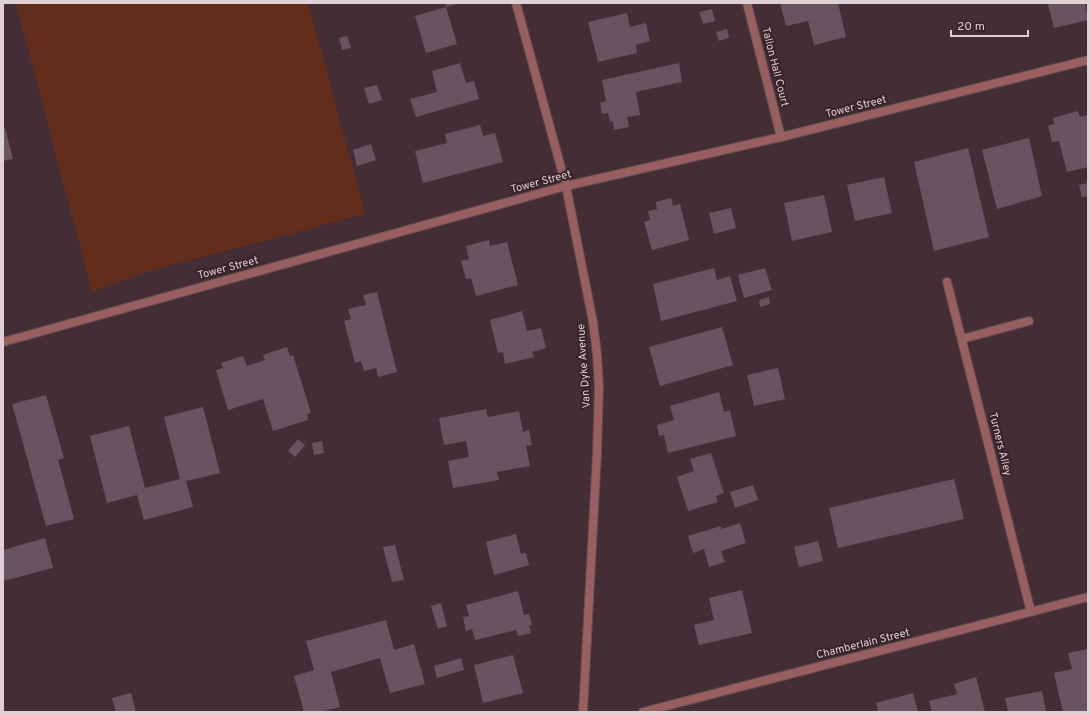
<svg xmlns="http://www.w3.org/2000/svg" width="1091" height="715" font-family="Overpass,sans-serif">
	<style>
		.green { fill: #632d1b }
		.building { fill: #685360 }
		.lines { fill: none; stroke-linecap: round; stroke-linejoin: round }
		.minor-casing { stroke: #604a51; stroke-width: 10 }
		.minor { stroke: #985f60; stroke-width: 8 }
		.labels { text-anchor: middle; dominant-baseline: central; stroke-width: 4; stroke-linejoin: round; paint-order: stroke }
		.street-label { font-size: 11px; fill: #dfd0d3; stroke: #39232a }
	</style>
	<rect width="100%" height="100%" fill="#442d34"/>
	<polygon class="green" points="16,3 308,3 365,214 138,274 92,292"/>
	<g class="building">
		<polygon points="445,3 460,3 446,7"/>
		<polygon points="780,3 838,3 846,37 814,45 808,21 786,26"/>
		<polygon points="1053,3 1085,3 1088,20 1054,28 1048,4"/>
		<polygon points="446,7 457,44 426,53 415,16"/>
		<polygon points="712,9 715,21 703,24 699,12"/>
		<polygon points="627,13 630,27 646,23 650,41 636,45 637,53 598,62 588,22"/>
		<polygon points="727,29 729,38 719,41 716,32"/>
		<polygon points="347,36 351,48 342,50 339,38"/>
		<polygon points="460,63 466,83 474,81 479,99 416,117 410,99 437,92 432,71"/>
		<polygon points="679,63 682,82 636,92 640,115 627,117 629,127 614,130 613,121 610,122 608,113 602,114 600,103 606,101 602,80"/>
		<polygon points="377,85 382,100 369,104 364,88"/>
		<polygon points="1078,111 1080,117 1088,115 1088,167 1067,172 1059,141 1052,142 1048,126 1054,124 1053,118"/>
		<polygon points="480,125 483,136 495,133 503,162 423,183 415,151 447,143 445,134"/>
		<polygon points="3,128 5,128 13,159 3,161"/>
		<polygon points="1029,138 1042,196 997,209 982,150"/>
		<polygon points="371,144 376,160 357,166 353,150"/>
		<polygon points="968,148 989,237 934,251 914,162"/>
		<polygon points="884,177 892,213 855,221 847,185"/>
		<polygon points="1088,183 1088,196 1082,197 1079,185"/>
		<polygon points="824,195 832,232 792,241 784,203"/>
		<polygon points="671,198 673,206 680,204 689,240 652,250 644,222 650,220 648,211 657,209 656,202"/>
		<polygon points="731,208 736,228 714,234 709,213"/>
		<polygon points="489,240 490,246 507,242 518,285 476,296 471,278 466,279 461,261 469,259 466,246"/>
		<polygon points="714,268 717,280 730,276 737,301 661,321 653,284"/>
		<polygon points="765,268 772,290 744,298 738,275"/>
		<polygon points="377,292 397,372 378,377 376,368 364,371 361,361 355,363 344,321 351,319 348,309 366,305 363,295"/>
		<polygon points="769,297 770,304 760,307 759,300"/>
		<polygon points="522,311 527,331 541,328 546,348 532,352 534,357 505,364 503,352 498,353 490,320"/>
		<polygon points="722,327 733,365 660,386 649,347"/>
		<polygon points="287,347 290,356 293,355 311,413 307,414 308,420 273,431 263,399 228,410 216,370 223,368 221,363 243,356 247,366 265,360 263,355"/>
		<polygon points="778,368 785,399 754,406 747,375"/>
		<polygon points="719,392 724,412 730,410 736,436 668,453 664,435 659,436 657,425 674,420 670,406"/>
		<polygon points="46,395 64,458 58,460 74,519 46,526 12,404"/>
		<polygon points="203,407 220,473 186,481 193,507 144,520 137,495 107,503 90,436 129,426 145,488 180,479 164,417"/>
		<polygon points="486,409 488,417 519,411 523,432 529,430 532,445 526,446 530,466 497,472 499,480 453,488 448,461 469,457 466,441 444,445 439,418"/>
		<polygon points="298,439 305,445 295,457 288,451"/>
		<polygon points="322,441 324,453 314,455 312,443"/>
		<polygon points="711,453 724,493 716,496 718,502 688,511 677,477 694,471 690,459"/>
		<polygon points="954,479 964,519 838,548 829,508"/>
		<polygon points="753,485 758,500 735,508 730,492"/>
		<polygon points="740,523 746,543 721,551 725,562 709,567 704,549 693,553 688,536 721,526 721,529"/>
		<polygon points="516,534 521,554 526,553 529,565 494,575 486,542"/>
		<polygon points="45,538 53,568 3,581 3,550"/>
		<polygon points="818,541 823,561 799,567 794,547"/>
		<polygon points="395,545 404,580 392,582 383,547"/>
		<polygon points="742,590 752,633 699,645 694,625 714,620 709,598"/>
		<polygon points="518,591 524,615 529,614 532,625 529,626 531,633 518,636 516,630 475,640 472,629 466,631 463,617 469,616 466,605"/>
		<polygon points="441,603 447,626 438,629 431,606"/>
		<polygon points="386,620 394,650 414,644 425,684 390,693 380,658 331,672 340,707 320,712 304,712 294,676 314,670 306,641"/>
		<polygon points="1088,649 1088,712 1063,712 1054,673 1072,669 1068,653"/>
		<polygon points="513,655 523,693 483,703 474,665"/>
		<polygon points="461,658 464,670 437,678 434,666"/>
		<polygon points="976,677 985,712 932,712 929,701 957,694 954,684"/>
		<polygon points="1042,691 1046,712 1008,712 1005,698"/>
		<polygon points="131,693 136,712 116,712 112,698"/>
		<polygon points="913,693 918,712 874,712 878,710 876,703"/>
	</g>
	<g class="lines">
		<g class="minor-casing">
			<g id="minor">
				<polyline points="516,3 566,186 593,322 597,354 599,387 597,453 583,712"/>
				<polyline points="747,3 781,137"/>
				<polyline points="947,282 1031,612"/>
				<polyline points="962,339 1029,321"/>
				<polyline points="3,342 566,186 781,137 1088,60"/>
				<polyline points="643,712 1088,597"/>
			</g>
		</g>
		<use href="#minor" class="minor"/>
	</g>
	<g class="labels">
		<g class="street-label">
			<text transform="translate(775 67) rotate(76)">Tallon Hall Court</text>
			<text transform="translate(856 107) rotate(-14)">Tower Street</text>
			<text transform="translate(541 182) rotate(-15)">Tower Street</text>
			<text transform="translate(228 268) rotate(-15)">Tower Street</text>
			<text transform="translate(584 366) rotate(-94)">Van Dyke Avenue</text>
			<text transform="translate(1000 444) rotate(76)">Turners Alley</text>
			<text transform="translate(863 644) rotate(-14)">Chamberlain Street</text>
		</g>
	</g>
	<rect width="1091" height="715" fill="none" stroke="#dfd0d3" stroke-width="8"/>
	<path d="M951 30v6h77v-6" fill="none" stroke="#dfd0d3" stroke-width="2"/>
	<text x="957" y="30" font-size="12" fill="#dfd0d3" stroke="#39232a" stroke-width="3" paint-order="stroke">20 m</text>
</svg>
